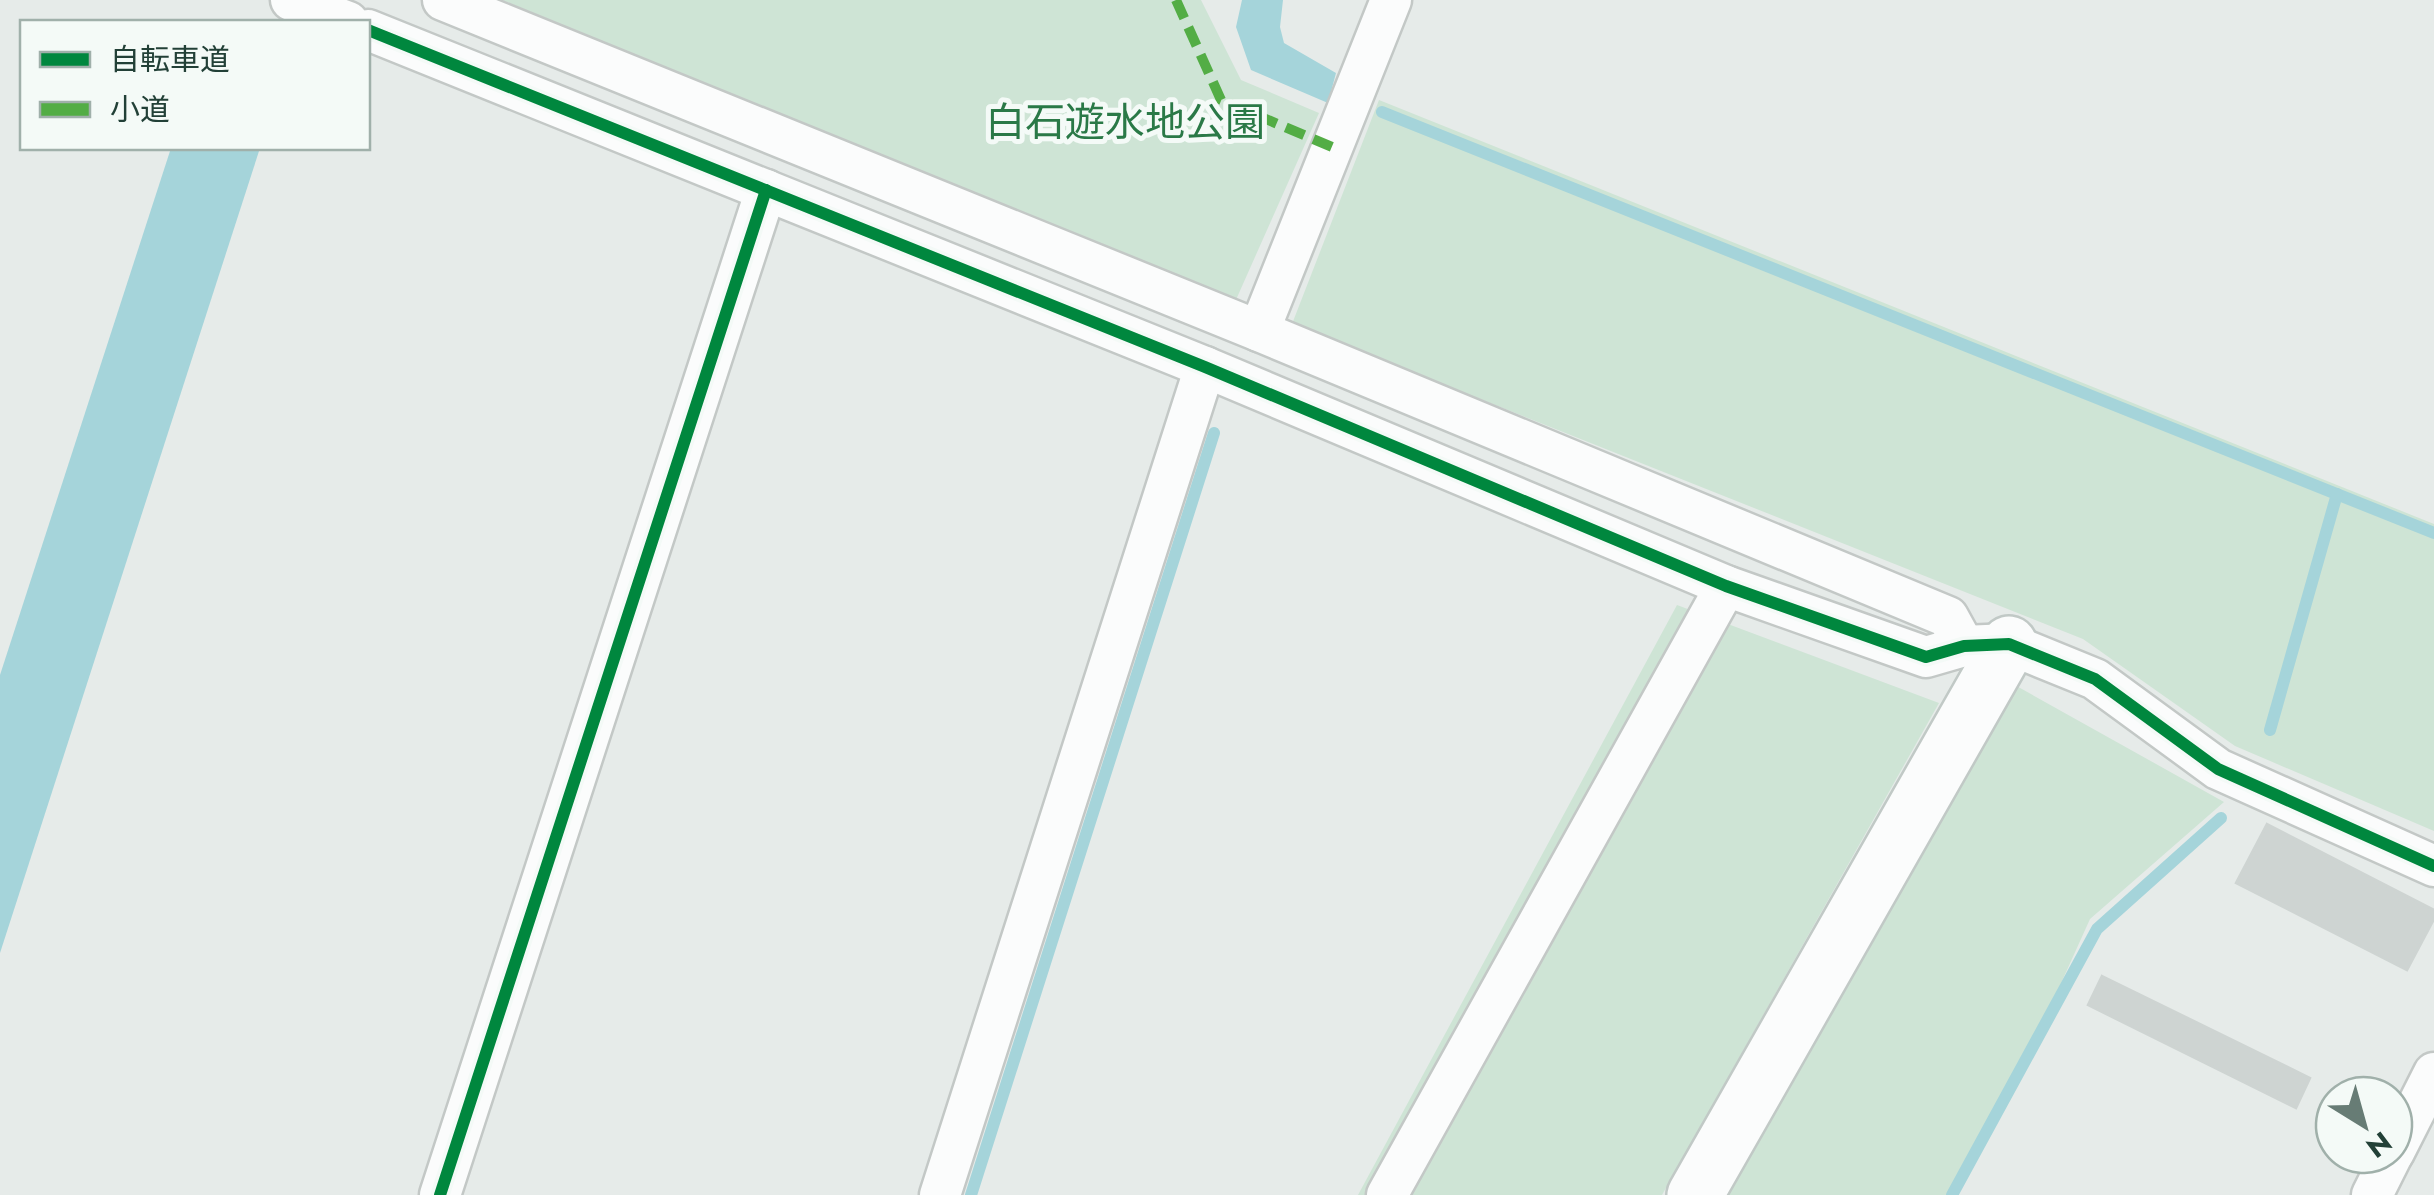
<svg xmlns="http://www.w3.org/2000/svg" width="2434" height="1195" font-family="Jost,'Noto Sans JP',sans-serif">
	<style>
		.green { fill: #cee4d5 }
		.water { fill: #a5d4da }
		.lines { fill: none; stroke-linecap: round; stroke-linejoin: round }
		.stream { stroke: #a5d4da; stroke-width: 12 }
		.building { fill: #ced4d2; stroke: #ced4d2; stroke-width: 2.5 }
		.street-casing { stroke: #c3c8c6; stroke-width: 45 }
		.secondary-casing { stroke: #c1c9c6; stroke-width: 60 }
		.street { stroke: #fbfcfc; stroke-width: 40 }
		.secondary { stroke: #fbfcfc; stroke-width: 55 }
		.quiet { stroke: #53ad45; stroke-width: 10; stroke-dasharray: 20 10; stroke-linecap: butt }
		.cycleway-casing { stroke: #f4faf7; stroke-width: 19 }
		.cycleway { stroke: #00873e; stroke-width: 12 }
		.labels { text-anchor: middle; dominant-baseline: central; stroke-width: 10; stroke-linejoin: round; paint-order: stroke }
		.park-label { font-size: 40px; fill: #2a7947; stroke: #f4faf7 }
	</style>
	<rect width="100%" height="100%" fill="#e6ebe9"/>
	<g class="green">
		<polygon points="502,0 1201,0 1241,80 1319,113 1235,302"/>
		<polygon points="1379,100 2434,524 2434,831 2235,746 2083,639 1292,324"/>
		<polygon points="1677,605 1939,703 1662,1195 1358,1195"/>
		<polygon points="2013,684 2224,802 2090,919 2048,1012 1948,1195 1726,1195"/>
	</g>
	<g class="water">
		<polygon points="1242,0 1283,0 1280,27 1284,43 1336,73 1328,103 1251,70 1236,27"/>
		<polygon points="171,148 260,148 0,953 0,675"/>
	</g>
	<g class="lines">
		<g class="stream">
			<polyline points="1382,112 2434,533"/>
			<polyline points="2270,730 2337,494"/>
			<polyline points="971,1195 1214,433"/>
			<polyline points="1952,1195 2097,929 2221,818"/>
		</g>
	</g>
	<g class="building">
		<polygon points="2267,824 2434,910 2434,919 2407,970 2236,883"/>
		<polygon points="2102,976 2310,1078 2296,1108 2088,1005"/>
	</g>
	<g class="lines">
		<g class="street-casing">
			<g id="street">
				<polyline points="291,0 348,22"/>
				<polyline points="443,0 1259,331 1948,617 1964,646"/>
				<polyline points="368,30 1205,367 1726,586 1926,657 1964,646 2009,644 2095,679 2218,769 2434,866"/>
				<polyline points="1259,331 1391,0"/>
				<polyline points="2394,1152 2434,1073"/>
				<polyline points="440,1195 766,190"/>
				<polyline points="940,1195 1205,367"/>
				<polyline points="1387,1195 1726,586"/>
				<polyline points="2372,1195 2392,1155"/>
			</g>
		</g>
		<g class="secondary-casing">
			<polyline id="secondary" points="1695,1195 2009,644"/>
		</g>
		<use href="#street" class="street"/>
		<use href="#secondary" class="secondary"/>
		<polyline class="quiet" points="1176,0 1221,100 1332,147"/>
		<g class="cycleway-casing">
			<g id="cycleway">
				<polyline points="368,30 1205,367 1726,586 1926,657 1964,646 2009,644 2095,679 2218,769 2434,866"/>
				<polyline points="440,1195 766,190"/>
			</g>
		</g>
		<use href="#cycleway" class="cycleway"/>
	</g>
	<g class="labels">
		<g class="park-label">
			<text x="1125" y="122">白石遊水地公園</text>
		</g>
	</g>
	<rect x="20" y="20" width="350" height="130" fill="#f4faf7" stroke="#a0b0aa" stroke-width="2.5"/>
	<rect x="40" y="52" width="50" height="15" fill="#00873e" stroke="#a0b0aa" stroke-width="2.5"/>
	<text x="110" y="70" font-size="30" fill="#224037">自転車道</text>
	<rect x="40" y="102" width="50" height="15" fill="#53ad45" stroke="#a0b0aa" stroke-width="2.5"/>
	<text x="110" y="120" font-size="30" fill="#224037">小道</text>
	<g transform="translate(2364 1125) rotate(143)"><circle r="48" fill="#f4faf7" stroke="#a0b0aa" stroke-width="2.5"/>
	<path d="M0-8L18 38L0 25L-18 38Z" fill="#677c75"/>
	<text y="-15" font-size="28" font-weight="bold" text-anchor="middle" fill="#224037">N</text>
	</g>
</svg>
